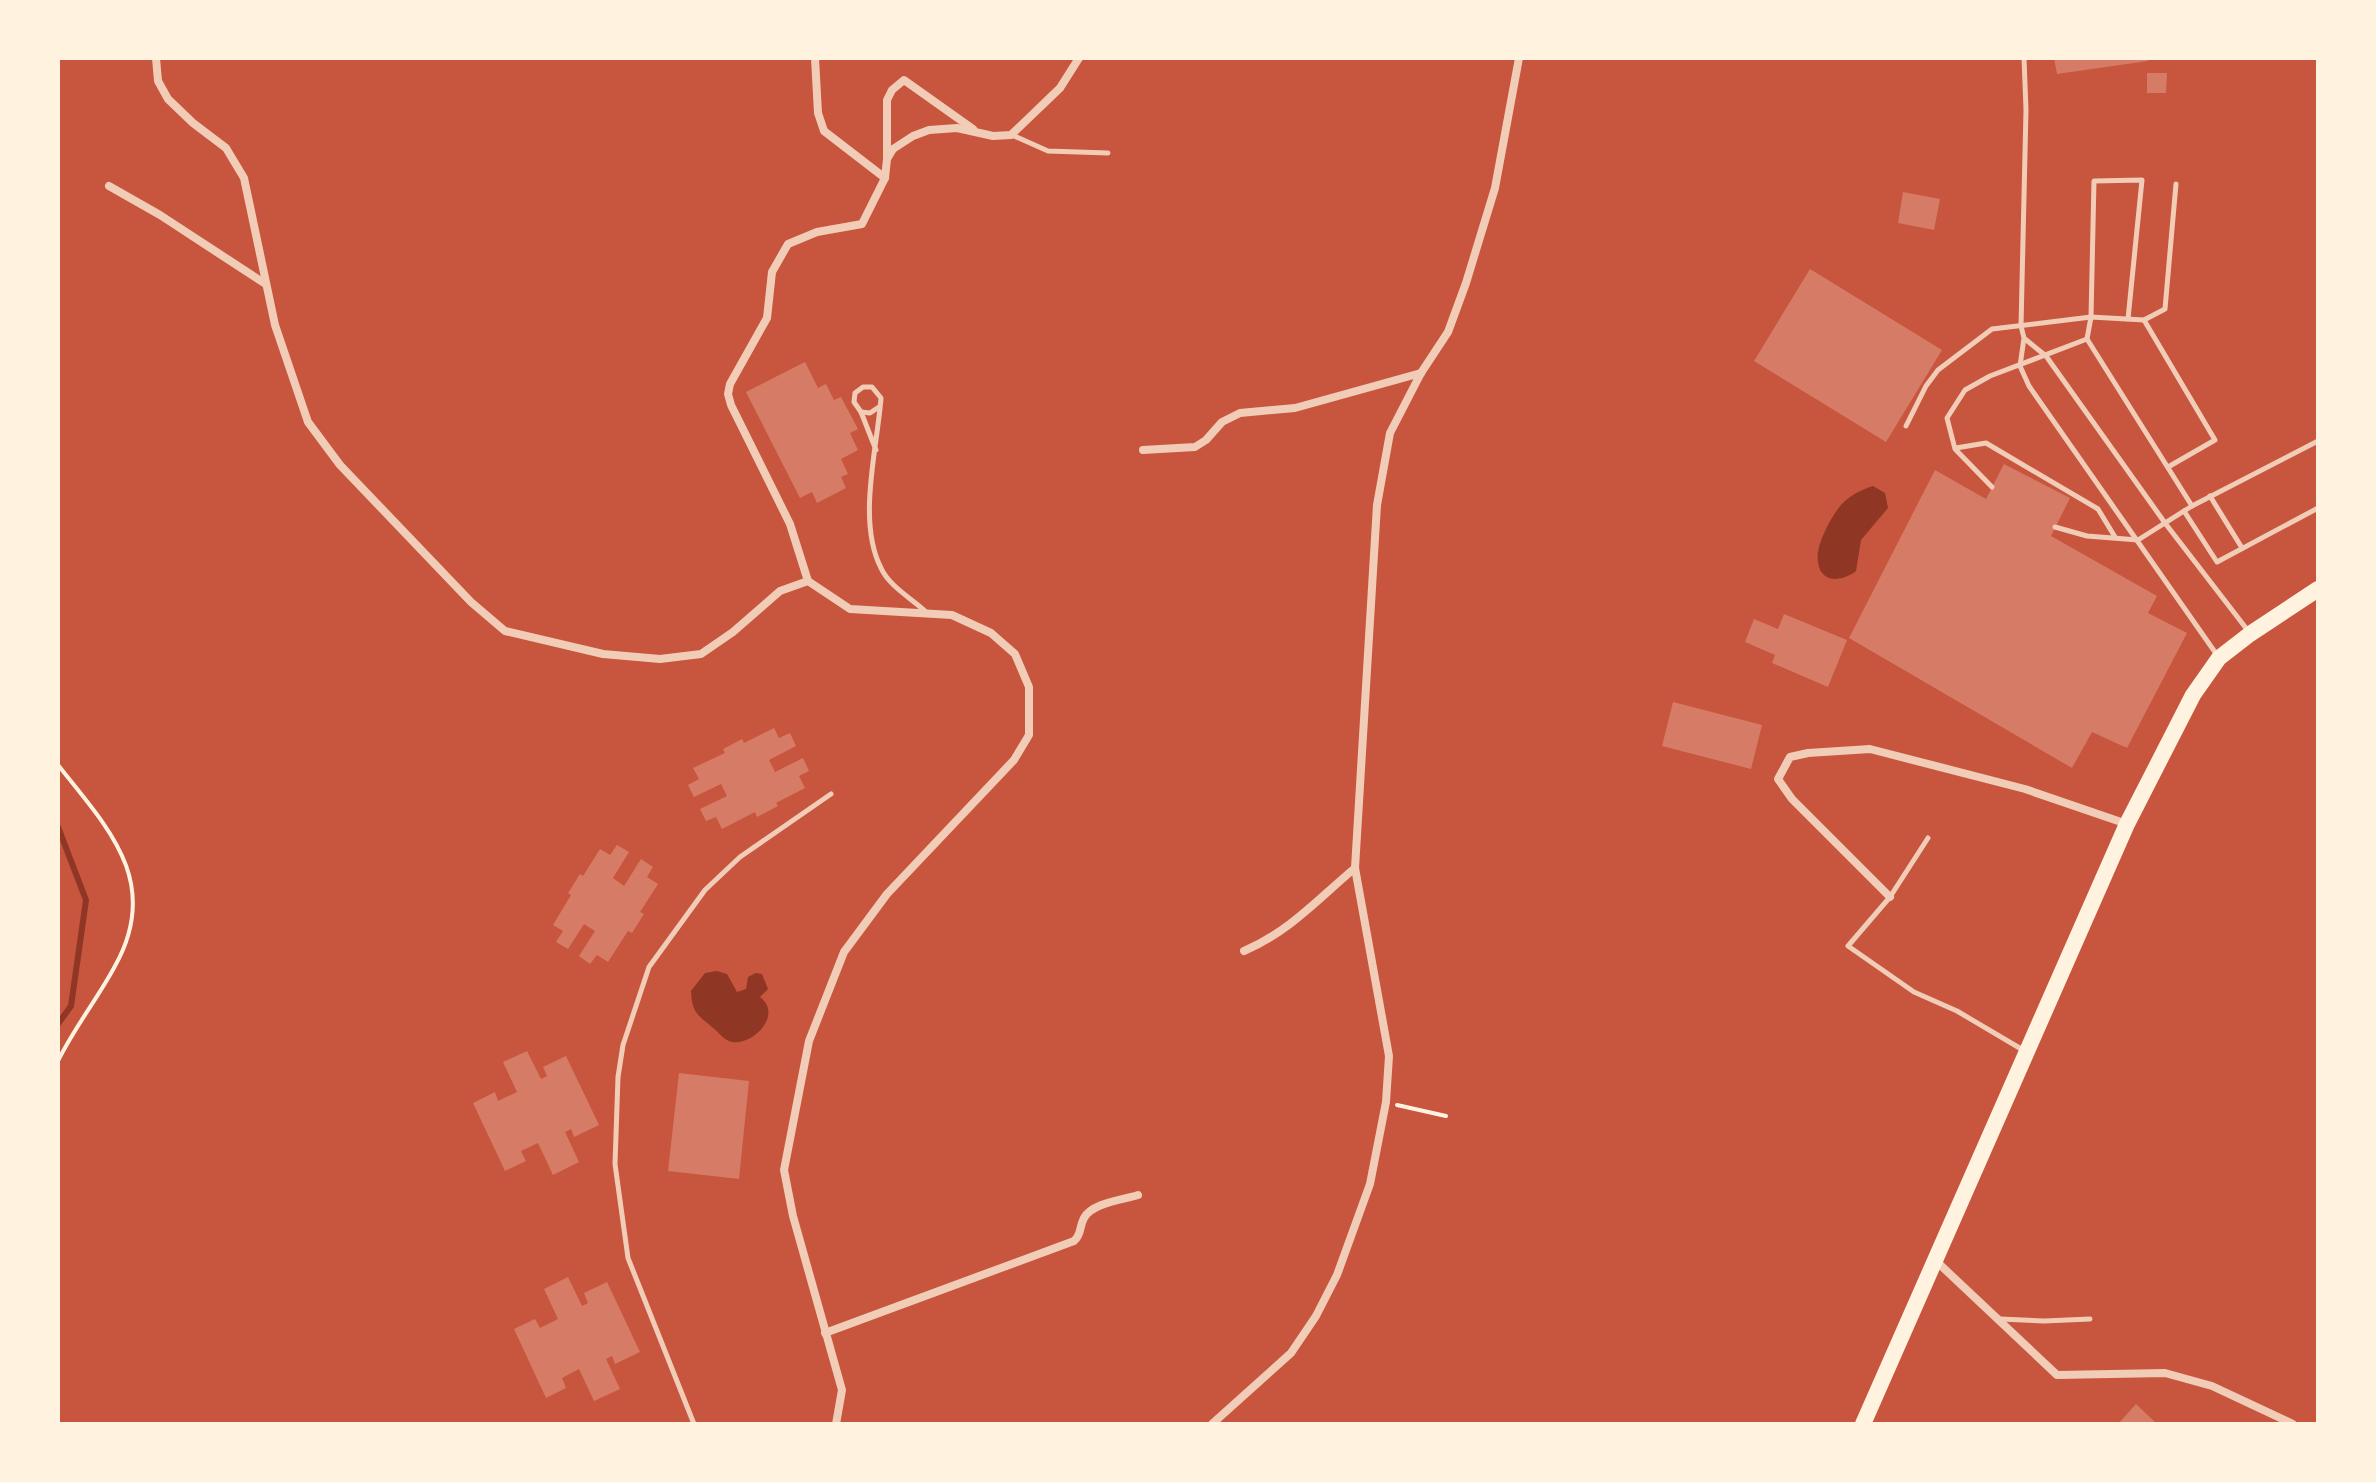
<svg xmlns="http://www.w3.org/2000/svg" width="2376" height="1482" font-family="'Alegreya Sans',sans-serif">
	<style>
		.water { fill: #8f3625 }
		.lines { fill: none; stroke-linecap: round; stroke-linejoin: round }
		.stream { stroke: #8f3625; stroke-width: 6 }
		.building { fill: #d67c66 }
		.path { stroke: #fff3e0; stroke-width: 4 }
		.service { stroke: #f1ccb7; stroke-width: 5 }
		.minor { stroke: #f1ccb7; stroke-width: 8 }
		.primary { stroke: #fff3e0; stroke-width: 16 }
	</style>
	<rect width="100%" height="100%" fill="#c8553d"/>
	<g class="water">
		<path d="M 1873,486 L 1885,493 L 1888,508 L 1861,540 L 1856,571 C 1843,581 1821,585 1818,562 C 1815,546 1831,517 1841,505 C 1850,495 1861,490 1873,486 Z"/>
		<path d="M 717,971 L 727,974 L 737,992 L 746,989 L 748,977 L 756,973 L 762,974 L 768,989 L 760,997 C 783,1014 754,1045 732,1042 C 723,1040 719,1032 712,1027 C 697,1014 692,1013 691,991 L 705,973 Z"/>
	</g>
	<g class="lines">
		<polyline class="stream" points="58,827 86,900 71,1006 58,1024"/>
	</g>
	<g class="building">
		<polygon points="2054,58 2147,58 2148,61 2057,74"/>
		<polygon points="2147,73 2167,73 2166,93 2147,93"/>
		<polygon points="1903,192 1940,199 1934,230 1898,223"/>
		<polygon points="1810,269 1942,350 1886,442 1754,361"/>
		<polygon points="805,362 818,388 826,384 834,400 841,397 858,429 850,433 858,450 841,459 848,474 841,477 846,488 817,503 812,492 800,498 746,392"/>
		<polygon points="2004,464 2070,498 2051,536 2157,596 2148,613 2187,633 2127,748 2092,732 2072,768 1849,638 1935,470 1986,499"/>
		<polygon points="1784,614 1847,640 1828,687 1772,663 1775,655 1745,642 1754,619 1778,629"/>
		<polygon points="1673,702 1762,725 1751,769 1662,746"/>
		<polygon points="774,728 779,738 790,733 796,746 769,760 775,772 803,758 809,771 799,776 805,788 776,803 778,806 757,817 755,812 722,829 716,817 706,821 700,809 727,796 721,784 694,797 688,785 699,779 693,768 725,753 723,749 742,739 744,743"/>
		<polygon points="617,845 629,852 613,878 624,886 641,859 653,867 647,877 658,884 640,912 644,914 632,933 628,931 608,962 597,955 590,964 579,956 595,931 584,924 568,949 556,942 563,931 553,925 571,895 568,893 580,874 583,876 600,849 610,855"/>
		<polygon points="527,1051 541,1079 547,1076 543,1067 566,1056 599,1125 574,1137 571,1129 565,1132 579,1162 553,1175 538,1143 521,1151 526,1161 505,1171 473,1103 495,1092 498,1101 517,1092 503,1062"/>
		<polygon points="679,1073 749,1081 739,1179 668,1171"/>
		<polygon points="568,1277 582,1306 588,1303 584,1293 607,1282 640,1352 615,1364 612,1356 606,1359 620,1389 594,1401 579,1369 562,1378 566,1388 546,1398 514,1329 535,1319 540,1328 558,1319 544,1289"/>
		<polygon points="2136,1404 2157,1424 2118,1424"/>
	</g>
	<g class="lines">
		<g class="path">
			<path d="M 58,765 C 108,828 162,882 115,966 C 98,998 74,1028 58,1061"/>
			<polyline points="1397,1105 1446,1116"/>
		</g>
		<g class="service">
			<polyline points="2024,58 2026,110 2021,326 2024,338 2020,366 2029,386 2217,655"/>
			<polyline points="1012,135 1048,151 1108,153"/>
			<polyline points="2128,319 2142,180 2094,181 2091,317 2087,339 2192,506"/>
			<polyline points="2144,320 2215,440 2168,467"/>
			<polyline points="2025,339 2046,356 2165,523 2249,632"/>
			<polyline points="861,412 870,413 879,407"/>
			<polyline points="1906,426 1926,386 1938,370 1992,329 2091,317 2144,320 2165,309 2176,184"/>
			<polyline points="1956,448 1986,443 2098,509 2115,537"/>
			<path d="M 876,450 L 861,412 L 854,402 L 855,393 L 863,387 L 872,387 L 881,398 C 877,450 857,521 881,568 C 889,586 911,598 925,611"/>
			<polyline points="1992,487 1955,449 1947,418 1965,390 1990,376 2087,339"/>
			<polyline points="2210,496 2242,548"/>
			<polyline points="2184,511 2217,562 2318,508"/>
			<polyline points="2055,527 2087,536 2138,540 2192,506 2318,441"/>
			<polyline points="1928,838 1890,897 1848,946 1914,992 1957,1011 2023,1050"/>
			<polyline points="2000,1319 2044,1321 2090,1319"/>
			<polyline points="694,1424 628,1258 615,1164 618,1077 623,1045 649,967 705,890 740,857 831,794"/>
		</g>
		<g class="minor">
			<polyline points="156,58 158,81 168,99 193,123 226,148 244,178 275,325 308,422 340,465 471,602 505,631 603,654 660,659 701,654 733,632 780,591 808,581"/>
			<polyline points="815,58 818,113 824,131 885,178"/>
			<polyline points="887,158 887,100 892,90 904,80 973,129"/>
			<polyline points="109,186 160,215 264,283"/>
			<polyline points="1143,450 1195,447 1206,440 1222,422 1240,413 1295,408 1421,373"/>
			<polyline points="1890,897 1792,799 1778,779 1790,757 1808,753 1870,749 2025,789 2127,824"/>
			<path d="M 1244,951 C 1289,932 1319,898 1355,868"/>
			<polyline points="1935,1260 2057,1375 2165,1373 2212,1386 2293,1424"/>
			<path d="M 825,1333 L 1074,1241 C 1082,1234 1079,1227 1084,1218 C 1092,1203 1122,1200 1138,1195"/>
			<polyline points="836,1424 842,1390 793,1216 784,1170 809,1041 844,952 887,894 1014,760 1029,735 1029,687 1015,654 991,633 952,615 850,609 808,581 790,524 731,405 728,394 730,384 767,318 772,272 788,244 817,232 862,224 885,178 887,159 893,149 913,136 929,130 957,128 993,136 1011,135 1060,88 1079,58"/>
			<polyline points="1212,1424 1291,1353 1316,1316 1337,1275 1370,1184 1386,1102 1389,1056 1355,868 1377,505 1390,433 1421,373 1448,332 1466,283 1495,188 1519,58"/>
		</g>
		<polyline class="primary" points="1863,1424 2127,824 2193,695 2219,658 2250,634 2318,589"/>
	</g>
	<rect width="2376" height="1482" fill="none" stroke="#fff3e0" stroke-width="120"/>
</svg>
